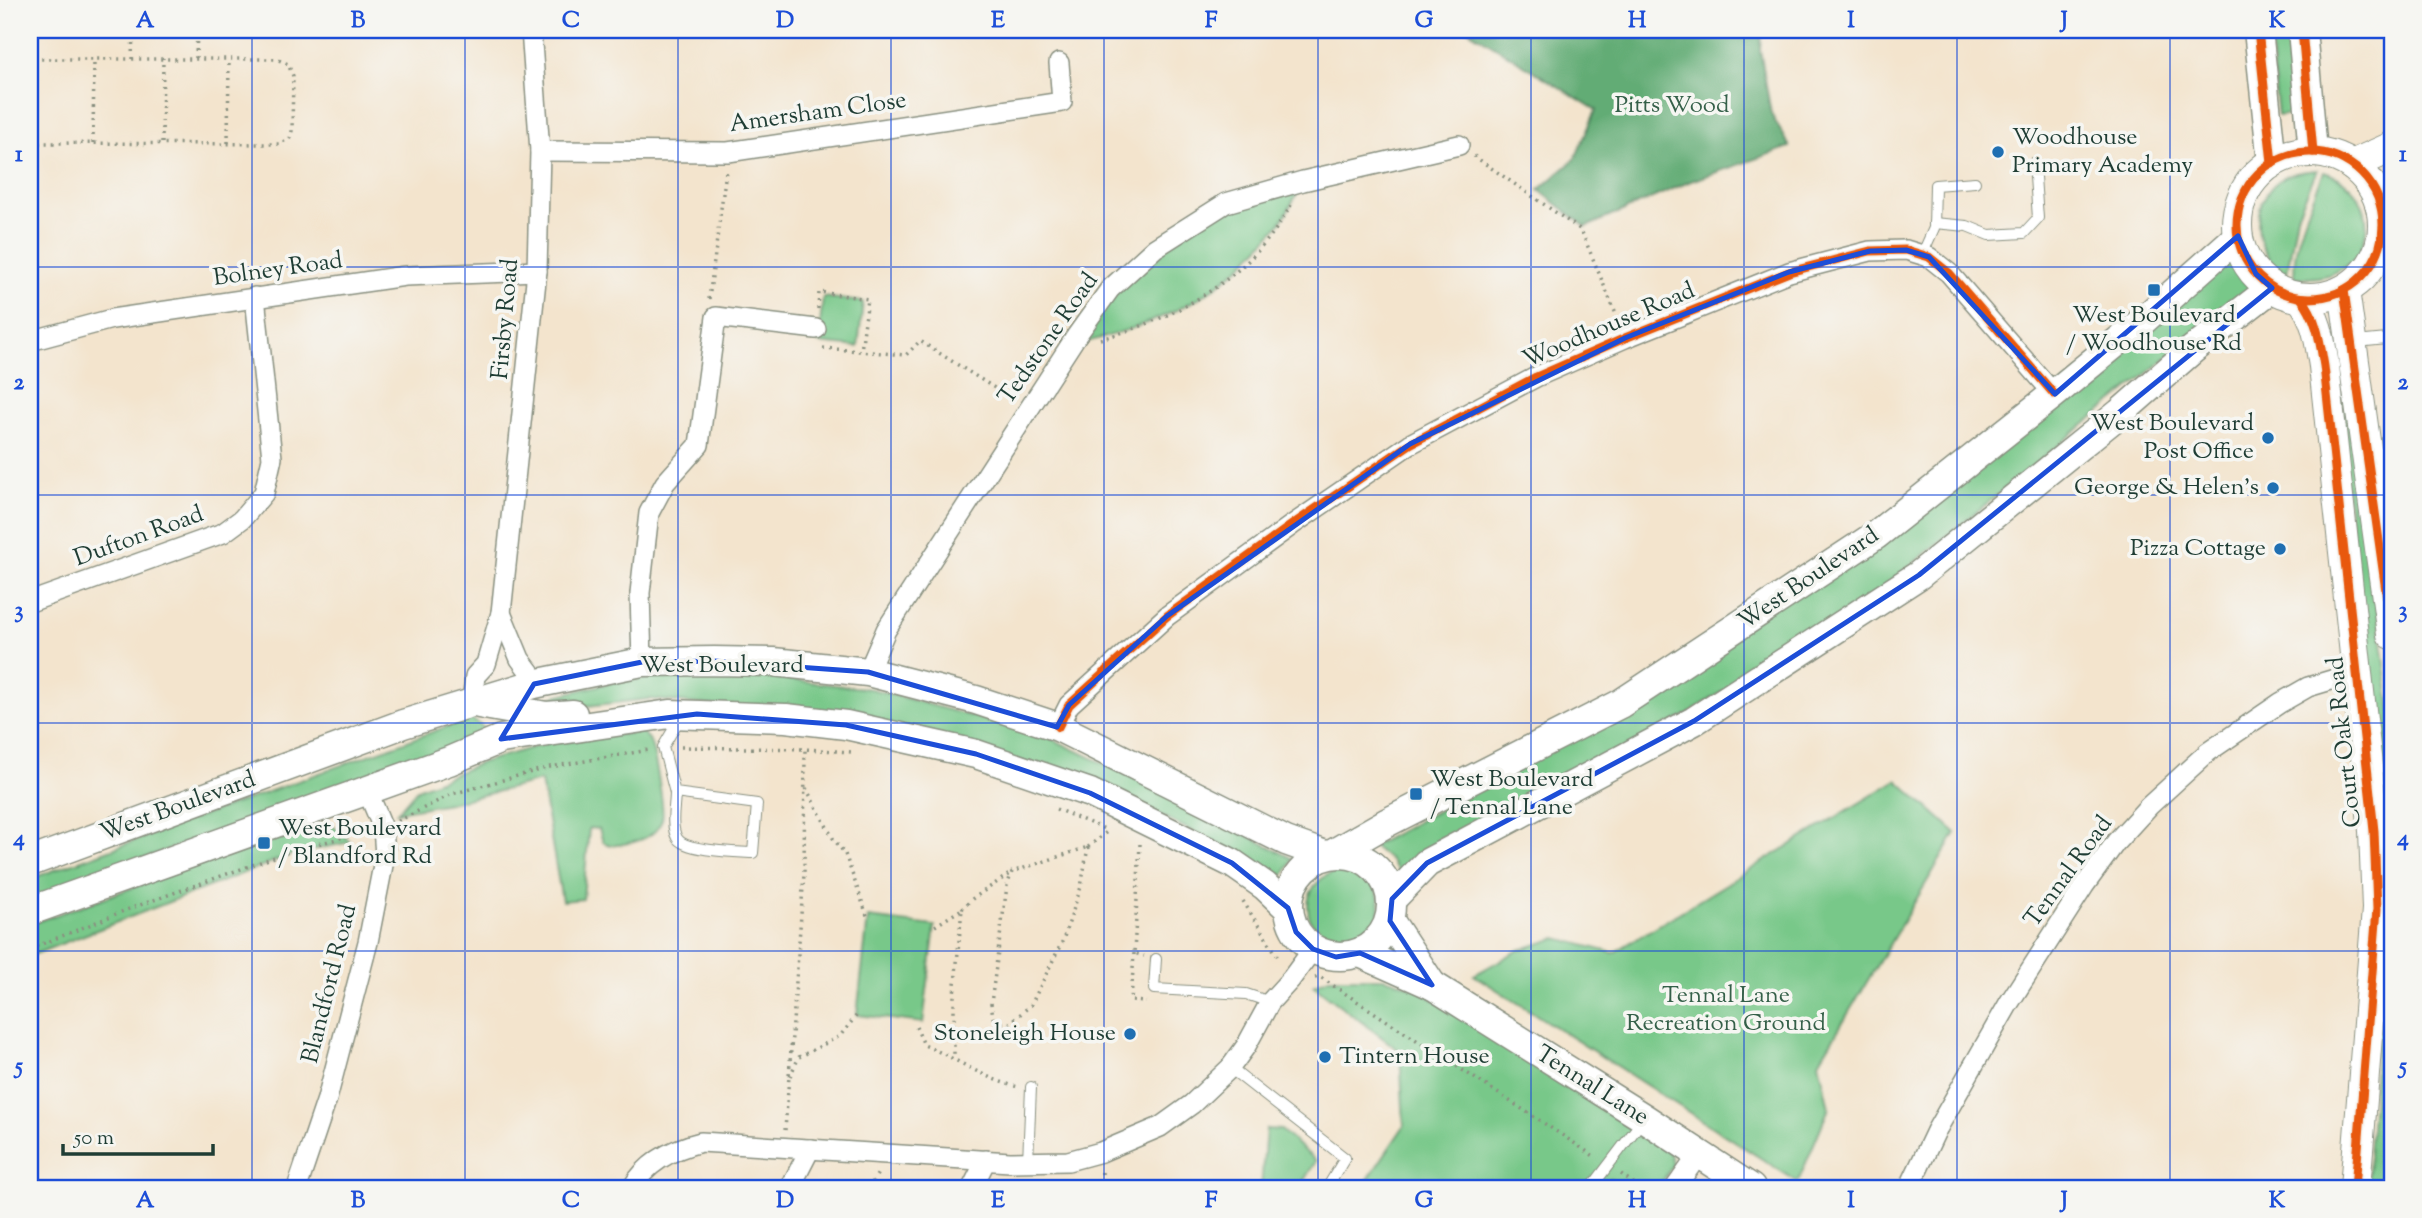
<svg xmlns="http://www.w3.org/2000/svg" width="2422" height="1218" font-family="'Sorts Mill Goudy',serif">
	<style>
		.green { fill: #78c889; stroke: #4c825e; stroke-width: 2 }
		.forest { fill: #62ac75; stroke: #407454; stroke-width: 2 }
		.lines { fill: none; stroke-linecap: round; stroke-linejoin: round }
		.lane-casing { stroke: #899080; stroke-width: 12 }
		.street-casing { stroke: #899080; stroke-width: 22 }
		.secondary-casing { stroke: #899080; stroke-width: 31 }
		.primary-casing { stroke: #899080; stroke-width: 32 }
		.path { stroke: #899080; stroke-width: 3.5; stroke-dasharray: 2 5; stroke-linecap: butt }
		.lane { stroke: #fff; stroke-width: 10 }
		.street { stroke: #fff; stroke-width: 19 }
		.secondary { stroke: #fff; stroke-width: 28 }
		.primary { stroke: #fff; stroke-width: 30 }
		.cycleway-casing { stroke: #f6f6f2; stroke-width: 13 }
		.cycleway { stroke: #e8590c; stroke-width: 9 }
		.marked { fill: none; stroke: #1d4ed8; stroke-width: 5; stroke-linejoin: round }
		.grid { fill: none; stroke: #1d4ed8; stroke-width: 2; stroke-opacity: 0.55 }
		.poi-dot { fill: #1f6fb2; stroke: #f6f6f2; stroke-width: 2.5 }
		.labels { text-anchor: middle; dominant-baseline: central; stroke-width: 7; stroke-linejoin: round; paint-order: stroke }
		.park-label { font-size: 24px; fill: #356049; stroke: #f6f6f2 }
		.street-label { font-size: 24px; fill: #1f3d34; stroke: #f6f6f2 }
		.poi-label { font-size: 24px; fill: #1f3d34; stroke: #f6f6f2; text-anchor: start }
		.neatline { fill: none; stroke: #1d4ed8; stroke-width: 2.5 }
		.grid-label { font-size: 23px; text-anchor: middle; font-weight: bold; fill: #1d4ed8 }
	</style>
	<rect width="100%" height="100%" fill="#f6f6f2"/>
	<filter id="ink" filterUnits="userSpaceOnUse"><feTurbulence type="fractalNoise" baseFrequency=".0143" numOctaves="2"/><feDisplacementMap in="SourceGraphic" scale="14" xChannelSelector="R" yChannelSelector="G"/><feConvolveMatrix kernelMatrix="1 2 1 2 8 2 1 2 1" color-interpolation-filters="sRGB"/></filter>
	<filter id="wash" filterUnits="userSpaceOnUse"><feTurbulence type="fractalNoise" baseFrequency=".00686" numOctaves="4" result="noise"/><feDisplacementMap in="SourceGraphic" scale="28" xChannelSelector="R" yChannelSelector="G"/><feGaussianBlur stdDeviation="1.57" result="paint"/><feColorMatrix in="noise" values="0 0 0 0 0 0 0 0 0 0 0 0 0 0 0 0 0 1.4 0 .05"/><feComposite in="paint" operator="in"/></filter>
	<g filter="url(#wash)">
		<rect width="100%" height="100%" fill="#f3e4cd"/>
		<g class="green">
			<polygon points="2269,30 2293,30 2301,113 2278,116"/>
			<path d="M 2317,170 L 2297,215 L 2287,273 C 2250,254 2248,198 2284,177 C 2294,172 2306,171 2317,170 Z"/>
			<path d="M 2324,172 C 2392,193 2375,288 2295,277 C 2290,248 2312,200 2324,172 Z"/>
			<path d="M 1303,181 C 1297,194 1290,207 1283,219 C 1277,228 1269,236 1262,244 C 1207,307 1147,326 1069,347 L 1110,289 L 1226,203 Z"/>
			<polygon points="2226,262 2250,288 2243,296 1880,590 1686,715 1400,874 1391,861 1373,846 1650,695"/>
			<polygon points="823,297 863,302 858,347 818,343"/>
			<polygon points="2348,390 2392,716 2392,829 2384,830 2336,391"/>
			<polygon points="754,676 872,689 1048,737 1168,794 1293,859 1283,876 1129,800 737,708 649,699 552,710 546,708 547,699 555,696 618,681 666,677"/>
			<polygon points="470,718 490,732 30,900 30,879"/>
			<path d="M 641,732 C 642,732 648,738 649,739 C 654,749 665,809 662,819 C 658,834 642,841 628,843 C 619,845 611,847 603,842 L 599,829 L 589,828 L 583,899 L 562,901 L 541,781 L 449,803 L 397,812 L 417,789 L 483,762 L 548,743 Z"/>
			<polygon points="1897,780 1956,833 1819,1062 1829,1108 1798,1182 1474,975 1519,950 1557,938 1613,953"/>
			<polygon points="333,826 351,842 293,854 30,956 30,924 281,835"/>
			<circle cx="1344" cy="907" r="36"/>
			<polygon points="2392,875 2392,1104 2383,1188 2367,1188 2387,879"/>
			<polygon points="868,918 935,926 923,1023 857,1015"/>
			<polygon points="1329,978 1385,978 1416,988 1670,1153 1673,1165 1658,1188 1625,1188 1610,1178 1601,1188 1362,1188 1404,1126 1400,1051 1313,985"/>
			<polygon points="1266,1129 1281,1130 1316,1161 1299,1188 1261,1188"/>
		</g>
		<polygon class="forest" points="1468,30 1761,30 1760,50 1771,114 1790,147 1691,181 1586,227 1539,190 1575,159 1596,110"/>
	</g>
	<g filter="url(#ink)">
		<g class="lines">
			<g class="lane-casing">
				<g id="lane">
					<polyline points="1934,223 1967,226 1989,235 2024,233 2038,218 2034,163"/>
					<polyline points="1922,255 1934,228 1935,185 1975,182"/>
					<polyline points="2356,342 2387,339 2392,329"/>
					<path d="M 675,793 C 675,806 670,825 677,838 C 684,851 736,852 753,853 L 757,804 L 675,793 L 663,747 L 680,718"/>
					<polyline points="1156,959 1154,989 1246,994 1270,1002"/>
					<polyline points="1230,1068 1345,1158 1327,1188"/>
					<polyline points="1028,1162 1031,1087"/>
					<polyline points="1591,1188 1642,1121"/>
				</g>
			</g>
			<g class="street-casing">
				<g id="street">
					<polyline points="540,151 728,152 1062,102 1059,63"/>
					<polyline points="30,341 112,319 405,276 537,271"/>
					<polyline points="30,602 223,533 242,519 264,493 272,458 255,297"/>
					<polyline points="501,613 520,659 532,675 534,684"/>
					<polyline points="642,662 640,593 649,513 665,483 699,445 716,317 816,329"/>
					<polyline points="868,672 886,630 1077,335 1110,289 1155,248 1226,203 1303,181 1459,145"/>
					<polyline points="472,702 475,676 486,664 501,613 537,271 540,151 531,30"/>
					<polyline points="1058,727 1069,705 1167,616 1292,525 1410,444 1536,377 1625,338 1789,272 1870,251 1906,250 1929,257 1949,273 2054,394"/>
					<polyline points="297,1188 327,1099 368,942 385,855 383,828 367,790"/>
					<path d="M 632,1188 C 647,1162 672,1149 701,1142 L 1010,1162 L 1068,1161 L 1101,1152 L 1160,1127 L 1192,1104 L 1230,1068 L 1246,1046 L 1270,1002 L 1291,979 L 1313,949"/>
					<polyline points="790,1188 810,1149"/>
					<polyline points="972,1188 986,1160"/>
					<polyline points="1675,1188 1699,1154"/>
					<polyline points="1909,1188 1936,1131 2009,1003 2084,886 2116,842 2149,806 2208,752 2280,703 2308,687 2358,672"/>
				</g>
			</g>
			<g class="secondary-casing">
				<g id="secondary">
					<polyline points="2258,30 2272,163"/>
					<polyline points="2302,30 2313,152"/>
					<polyline points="479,704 546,716 573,714"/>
					<polyline points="1334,853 1388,822 1620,704 1876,535 2054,394 2139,324 2238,236"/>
					<circle cx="1340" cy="905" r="51"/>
					<polyline points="30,862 403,724 534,684 642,662 714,661 773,662 868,672 976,700 1058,727 1286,841 1325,855"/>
					<polyline points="1392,899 1427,863 1694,721 1919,575 2120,413 2192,350 2272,288"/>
					<polyline points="30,911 449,761 501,739 670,714 786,718 846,725 976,754 1090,793 1232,863 1265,886 1288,908"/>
					<polyline points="1390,921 1432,985"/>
					<polyline points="1360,953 1432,985 1644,1118 1751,1188"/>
				</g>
			</g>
			<g class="primary-casing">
				<g id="primary">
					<circle cx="2310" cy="225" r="73"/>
					<polyline points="2352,165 2392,147"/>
					<polyline points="2344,290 2392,634"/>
					<path d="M 2301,298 C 2317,317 2320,342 2324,366 L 2374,831 L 2377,909 L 2355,1188"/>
				</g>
			</g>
			<g class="path">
				<polyline points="196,58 197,30"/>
				<polyline points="132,59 133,30"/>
				<polyline points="30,65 35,59 276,59 288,64 293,76 292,131 290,138 279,144 37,143 32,140 30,136"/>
				<polyline points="93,143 94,59"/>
				<polyline points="162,143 163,58"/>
				<polyline points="228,143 229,59"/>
				<polyline points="1474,156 1581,230 1618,319"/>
				<polyline points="709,299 726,171"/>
				<polyline points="818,309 819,292 868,299 861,351"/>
				<path d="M 1100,339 C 1176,319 1252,277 1291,205"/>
				<polyline points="823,348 906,355 920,341 1012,399"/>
				<polyline points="681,747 805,749 851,752"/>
				<polyline points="806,788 833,838 845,854 868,918"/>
				<polyline points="1056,809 1107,830"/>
				<polyline points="398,821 452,794 550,767 649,750"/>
				<polyline points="1140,844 1134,953 1144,956"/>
				<polygon points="1088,847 1081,887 1063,940 1031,1005 1010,1023 994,1023 991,1003 1007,886 1012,872"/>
				<polyline points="1088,847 1108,831"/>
				<polyline points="1243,901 1280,960"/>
				<polyline points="962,909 972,899 1011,873"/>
				<polyline points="935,926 962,909 954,995 954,1058"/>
				<polyline points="30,949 126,910 297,849 365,832"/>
				<polyline points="1134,953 1131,1001 1146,1002"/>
				<polyline points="1315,978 1320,977 1597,1158"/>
				<path d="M 916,1027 L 924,1045 C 956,1058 985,1080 1019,1087"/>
				<polyline points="790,1076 799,1057 840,1036 857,1015"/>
				<polyline points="785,1130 804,874 805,750"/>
				<polyline points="1102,1172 1103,1188"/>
				<polyline points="1621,1174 1640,1188"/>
				<polyline points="869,1188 878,1173"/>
				<polyline points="1048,1188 1053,1179"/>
			</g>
			<use href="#lane" class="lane"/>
			<use href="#street" class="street"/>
			<use href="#secondary" class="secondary"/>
			<use href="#primary" class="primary"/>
			<g class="cycleway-casing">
				<g id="cycleway">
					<polyline points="2258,30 2272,163"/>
					<polyline points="2302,30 2313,152"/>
					<circle cx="2310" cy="225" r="73"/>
					<polyline points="2344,290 2392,634"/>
					<path d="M 2301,298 C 2317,317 2320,342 2324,366 L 2374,831 L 2377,909 L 2355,1188"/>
					<polyline points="1058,727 1069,705 1167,616 1292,525 1410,444 1536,377 1625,338 1789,272 1870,251 1906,250 1929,257 1949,273 2054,394"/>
				</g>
			</g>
			<use href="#cycleway" class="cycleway"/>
		</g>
	</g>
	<path class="marked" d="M 2238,236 L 2256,274 L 2272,288 L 1919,575 L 1694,721 L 1427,863 L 1392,899 L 1390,921 L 1432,985 L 1360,953 L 1336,957 L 1313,949 L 1296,932 L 1288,908 L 1232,863 L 1090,793 L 976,754 L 846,725 L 697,714 L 501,739 L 534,684 L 642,662 L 714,661 L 868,672 L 1057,727 L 1069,705 L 1167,616 L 1410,444 L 1625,338 L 1789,272 L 1870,251 L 1906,250 L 1929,257 L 2055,394 Z"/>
	<path class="grid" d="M 252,30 L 252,1188M 465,30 L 465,1188M 678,30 L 678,1188M 891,30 L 891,1188M 1104,30 L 1104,1188M 1318,30 L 1318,1188M 1531,30 L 1531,1188M 1744,30 L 1744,1188M 1957,30 L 1957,1188M 2170,30 L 2170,1188M 30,267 L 2392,267M 30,495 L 2392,495M 30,723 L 2392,723M 30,951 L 2392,951"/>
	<g class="poi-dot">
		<circle cx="1998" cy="152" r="7"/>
		<rect x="2147" y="283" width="14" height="14" rx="3.5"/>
		<circle cx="2268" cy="438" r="7"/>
		<circle cx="2273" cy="488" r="7"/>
		<circle cx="2280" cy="549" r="7"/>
		<rect x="1409" y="787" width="14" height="14" rx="3.5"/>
		<rect x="257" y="836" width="14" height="14" rx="3.5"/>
		<circle cx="1130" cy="1034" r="7"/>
		<circle cx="1325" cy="1057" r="7"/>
	</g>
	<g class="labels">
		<g class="park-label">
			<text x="1672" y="106">Pitts Wood</text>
			<text x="1726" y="996">Tennal Lane<tspan x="1726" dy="28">Recreation Ground</tspan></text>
		</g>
		<g class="street-label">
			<text transform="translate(818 113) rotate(-8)">Amersham Close</text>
			<text transform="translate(278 270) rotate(-8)">Bolney Road</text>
			<text transform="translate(506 319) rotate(-85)">Firsby Road</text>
			<text transform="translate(1609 326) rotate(-23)">Woodhouse Road</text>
			<text transform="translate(1049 339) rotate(-55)">Tedstone Road</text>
			<text transform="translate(139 537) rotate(-20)">Dufton Road</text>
			<text transform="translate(1809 579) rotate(-34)">West Boulevard</text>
			<text x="722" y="666">West Boulevard</text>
			<text transform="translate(2345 742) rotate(-96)">Court Oak Road</text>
			<text transform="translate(178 807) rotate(-20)">West Boulevard</text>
			<text transform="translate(2069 872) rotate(-54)">Tennal Road</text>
			<text transform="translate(330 984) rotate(-76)">Blandford Road</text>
			<text transform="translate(1592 1086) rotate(32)">Tennal Lane</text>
		</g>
		<g class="poi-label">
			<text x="2012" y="138">Woodhouse<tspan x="2012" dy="28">Primary Academy</tspan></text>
			<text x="2154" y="316" text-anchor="middle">West Boulevard<tspan x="2154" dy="28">/ Woodhouse Rd</tspan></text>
			<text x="2254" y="424" text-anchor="end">West Boulevard<tspan x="2254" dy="28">Post Office</tspan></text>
			<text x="2259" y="488" text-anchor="end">George &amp; Helen's</text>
			<text x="2266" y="549" text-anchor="end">Pizza Cottage</text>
			<text x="1430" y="780">West Boulevard<tspan x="1430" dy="28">/ Tennal Lane</tspan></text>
			<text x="278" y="829">West Boulevard<tspan x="278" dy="28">/ Blandford Rd</tspan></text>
			<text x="1116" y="1034" text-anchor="end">Stoneleigh House</text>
			<text x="1339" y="1057">Tintern House</text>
		</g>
	</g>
	<rect width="2422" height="1218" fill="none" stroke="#f6f6f2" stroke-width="77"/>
	<path d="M63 1144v10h150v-10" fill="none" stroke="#1f3d34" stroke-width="3.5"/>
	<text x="74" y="1144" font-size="21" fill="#1f3d34" stroke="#f6f6f2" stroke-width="5" paint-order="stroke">50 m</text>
	<rect x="38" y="38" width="2346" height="1142" class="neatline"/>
	<g class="grid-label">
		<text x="145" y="27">A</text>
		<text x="358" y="27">B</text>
		<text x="571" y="27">C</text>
		<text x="785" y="27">D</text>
		<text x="998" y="27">E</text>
		<text x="1211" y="27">F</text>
		<text x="1424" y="27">G</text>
		<text x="1637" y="27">H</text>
		<text x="1851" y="27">I</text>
		<text x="2064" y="27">J</text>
		<text x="2277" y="27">K</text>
		<text x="19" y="161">1</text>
		<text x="2403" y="161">1</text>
		<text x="19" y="389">2</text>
		<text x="2403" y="389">2</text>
		<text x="19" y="617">3</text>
		<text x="2403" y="617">3</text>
		<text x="19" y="845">4</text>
		<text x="2403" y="845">4</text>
		<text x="19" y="1073">5</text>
		<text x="2403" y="1073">5</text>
		<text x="145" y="1207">A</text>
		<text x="358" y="1207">B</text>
		<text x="571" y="1207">C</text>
		<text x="785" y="1207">D</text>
		<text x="998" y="1207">E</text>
		<text x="1211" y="1207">F</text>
		<text x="1424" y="1207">G</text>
		<text x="1637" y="1207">H</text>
		<text x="1851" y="1207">I</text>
		<text x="2064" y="1207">J</text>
		<text x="2277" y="1207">K</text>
	</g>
</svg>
